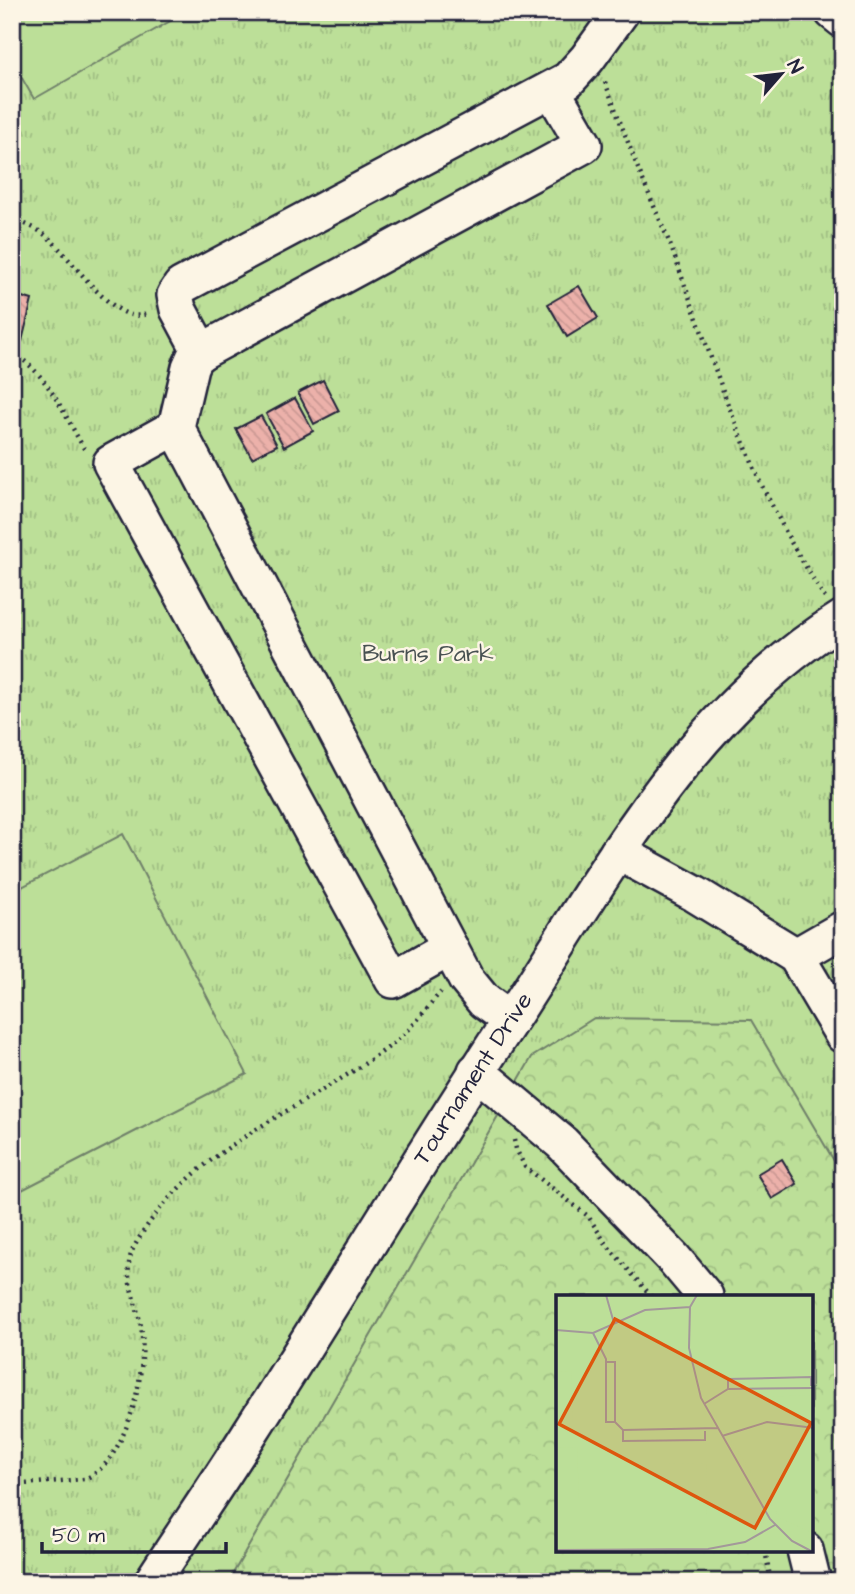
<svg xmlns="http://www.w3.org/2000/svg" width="855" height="1594" font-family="'Architects Daughter',sans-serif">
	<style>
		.grass { fill: url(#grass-tufts); stroke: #6f806a; stroke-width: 2; fill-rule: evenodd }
		.forest { fill: url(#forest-crowns); stroke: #6f806a; stroke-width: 2; fill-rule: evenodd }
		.pitch { fill: #bcdf98; stroke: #6f806a; stroke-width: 2 }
		.building { fill: url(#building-back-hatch); stroke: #22223b; stroke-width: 2 }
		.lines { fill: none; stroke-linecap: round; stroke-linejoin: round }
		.minor-casing { stroke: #22223b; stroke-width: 40 }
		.path { stroke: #22223b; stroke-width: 4.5; stroke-dasharray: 2 5; stroke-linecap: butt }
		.minor { stroke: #fcf5e5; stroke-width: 35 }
		.labels { text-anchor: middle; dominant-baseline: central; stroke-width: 5; stroke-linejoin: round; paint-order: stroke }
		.park-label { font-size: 24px; fill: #485152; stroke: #fcf5e5 }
		.street-label { font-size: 24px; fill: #22223b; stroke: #fcf5e5 }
		.inset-road { fill: none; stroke: #a3989a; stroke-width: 2 }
		.view { fill: #de560e; fill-opacity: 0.15; stroke: #de560e; stroke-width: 3.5 }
		.inset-edge { fill: none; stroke: #22223b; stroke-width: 3.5 }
	</style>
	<defs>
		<pattern id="grass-tufts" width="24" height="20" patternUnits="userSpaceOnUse" patternTransform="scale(1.75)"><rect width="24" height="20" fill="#bcdf98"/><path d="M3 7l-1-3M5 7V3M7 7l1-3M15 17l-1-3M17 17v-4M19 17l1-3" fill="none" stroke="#a1bf84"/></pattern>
		<pattern id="forest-crowns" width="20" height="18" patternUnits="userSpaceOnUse" patternTransform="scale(1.75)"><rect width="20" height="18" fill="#bcdf98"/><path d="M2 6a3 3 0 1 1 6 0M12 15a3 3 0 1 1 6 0" fill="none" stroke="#a1bf84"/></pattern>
		<pattern id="building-back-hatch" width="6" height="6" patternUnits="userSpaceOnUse" patternTransform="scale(1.75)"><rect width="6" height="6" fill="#ecb1aa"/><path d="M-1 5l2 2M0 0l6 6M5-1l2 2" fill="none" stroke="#ca9893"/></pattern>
	</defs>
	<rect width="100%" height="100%" fill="#f9e7d9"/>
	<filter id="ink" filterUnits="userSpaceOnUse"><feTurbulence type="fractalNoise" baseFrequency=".0143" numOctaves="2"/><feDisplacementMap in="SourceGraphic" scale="14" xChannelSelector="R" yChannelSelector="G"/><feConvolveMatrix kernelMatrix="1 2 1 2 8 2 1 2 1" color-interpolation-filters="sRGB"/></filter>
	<g filter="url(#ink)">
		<path class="grass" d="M 12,12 L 843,12 L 843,1582 L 12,1582 ZM 558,1296 L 811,1296 L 811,1550 L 558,1550 Z"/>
		<path class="forest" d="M 594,1018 L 751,1020 L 843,1176 L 843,1582 L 228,1582 L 532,1057 ZM 558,1296 L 811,1296 L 811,1550 L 558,1550 Z"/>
		<g class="pitch">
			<polygon points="12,12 186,12 34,99 12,61"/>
			<polygon points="123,834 247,1074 12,1195 12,892"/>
		</g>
		<g class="building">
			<polygon points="579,286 598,318 567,337 548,304"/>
			<polygon points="12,294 32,300 22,341 12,339"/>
			<polygon points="323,380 339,411 314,424 298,393"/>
			<polygon points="295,398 313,431 284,447 266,414"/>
			<polygon points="261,416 277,445 252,458 236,429"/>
			<polygon points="782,1159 797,1184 772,1199 757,1174"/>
		</g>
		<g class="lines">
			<g class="minor-casing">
				<g id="minor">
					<polyline points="833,12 843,20"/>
					<polyline points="201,352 584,145 552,90"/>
					<polyline points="176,427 111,463 393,980 450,948"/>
					<polyline points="618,852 695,894 796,956 843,1035"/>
					<polyline points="796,956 843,929"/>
					<polyline points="510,1020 484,1001 466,979 176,427 190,367 194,358 201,352 178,309 175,295 181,286 568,80 587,59 621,12"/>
					<polyline points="476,1071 562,1143 674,1259 705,1296"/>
					<polyline points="805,1550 813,1582"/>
					<path id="s1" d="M 152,1582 C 185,1531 219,1482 251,1431 C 338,1295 421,1156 510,1021 C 606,874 688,714 843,618"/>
				</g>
			</g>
			<g class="path">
				<polyline points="605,82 637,166 670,244 727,402 760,482 792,544 825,598"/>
				<path d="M 12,219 C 26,224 39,229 50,239 C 73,261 100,303 128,314 C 135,317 142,315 150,314"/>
				<path d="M 12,354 C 45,367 68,422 86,452"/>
				<polyline points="514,1140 516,1149 525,1167 588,1216 607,1245 651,1296"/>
				<path d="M 12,1485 L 84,1479 C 126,1465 146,1374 142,1335 C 140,1305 119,1276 134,1247 C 184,1156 281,1119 364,1064 C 381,1053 400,1040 413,1025 C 423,1014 431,1002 441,992"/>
				<polyline points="765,1550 771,1582"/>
			</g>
			<use href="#minor" class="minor"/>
		</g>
	</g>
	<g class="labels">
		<g class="park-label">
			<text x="428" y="654">Burns Park</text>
		</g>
		<g class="street-label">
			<text stroke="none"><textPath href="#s1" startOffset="597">Tournament Drive</textPath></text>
		</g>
	</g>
	<g transform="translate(556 1295)">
		<rect width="257" height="257" fill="#f9e7d9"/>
		<path d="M 0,0 L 257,0 L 257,257 L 0,257 Z" fill="#bcdf98"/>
		<path d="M 255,100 L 258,134 L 257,238 L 224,223 L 167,133 L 167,123 L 177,103 Z" fill="#bcdf98"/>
		<path d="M 185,4 L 218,4 L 218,56 L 185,56 ZM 237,4 L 257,4 L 257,56 L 237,56 ZM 15,76 L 17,131 L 0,132 L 0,77 ZM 21,152 L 23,204 L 0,204 L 0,153 ZM 51,168 L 84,168 L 84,190 L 51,190 ZM 113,168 L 151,169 L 150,220 L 113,220 ZM 51,199 L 84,199 L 84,220 L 51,220 Z" fill="#bcdf98"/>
		<path class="inset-road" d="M 50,0 L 58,28M 141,0 L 134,12 L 133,53 L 145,103 L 214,224 L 236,246 L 257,257M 0,35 L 37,38 L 89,15 L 134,12M 37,38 L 50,64 L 50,127 L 59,127 L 67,135 L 162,133M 50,67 L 59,67 L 59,127M 172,94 L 172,84 L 255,82 L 255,91M 148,109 L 172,94 L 258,93M 67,135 L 67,146 L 149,145 L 149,136M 166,141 L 211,127 L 258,133M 0,255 L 152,254 L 189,247 L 219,230"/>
		<path class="view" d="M 59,24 L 255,128 L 199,233 L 3,129 Z"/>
		<rect width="257" height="257" class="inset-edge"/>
	</g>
	<rect width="855" height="1594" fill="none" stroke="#fcf5e5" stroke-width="42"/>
	<rect x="21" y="21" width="813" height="1552" fill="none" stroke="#22223b" stroke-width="2.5" filter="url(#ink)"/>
	<g transform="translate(781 74) rotate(62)" stroke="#fcf5e5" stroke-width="5" paint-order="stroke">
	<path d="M0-5L12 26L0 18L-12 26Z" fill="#22223b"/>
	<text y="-10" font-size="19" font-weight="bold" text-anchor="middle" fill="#22223b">N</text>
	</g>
	<path d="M42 1542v10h184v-10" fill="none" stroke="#22223b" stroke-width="3.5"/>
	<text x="52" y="1542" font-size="21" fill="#22223b" stroke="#fcf5e5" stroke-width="5" paint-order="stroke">50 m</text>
</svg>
